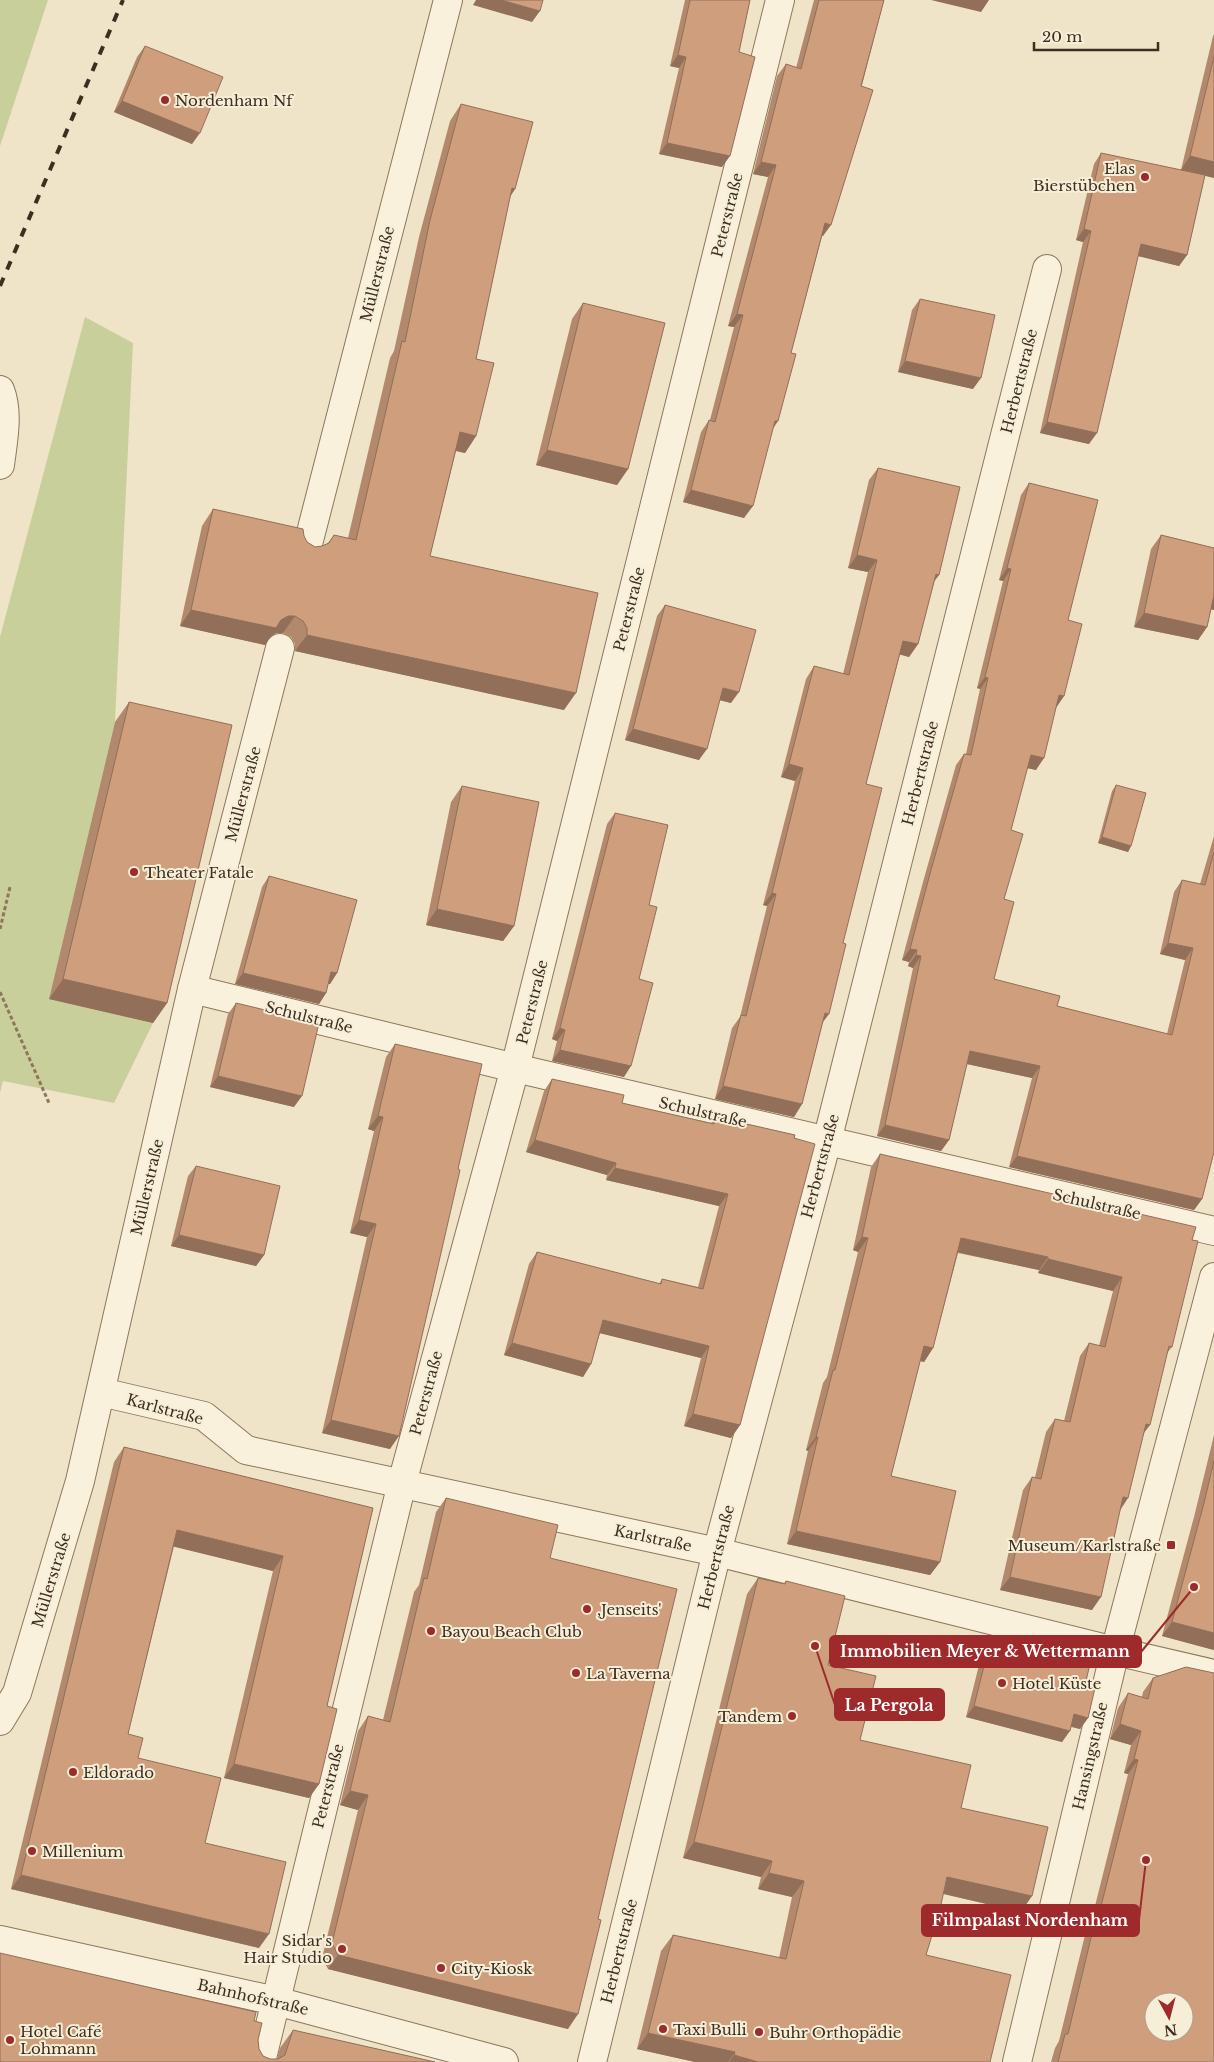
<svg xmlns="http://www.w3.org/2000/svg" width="1214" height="2062" font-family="'Libre Baskerville',serif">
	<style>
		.green { fill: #c9cf9b }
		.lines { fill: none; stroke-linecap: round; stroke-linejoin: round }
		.minor-casing { stroke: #8d765c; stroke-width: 30 }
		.tertiary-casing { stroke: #8d765c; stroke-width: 30 }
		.path { stroke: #8d765c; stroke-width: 3; stroke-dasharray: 4 2.5; stroke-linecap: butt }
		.minor { stroke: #faf1dc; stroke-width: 28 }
		.tertiary { stroke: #faf1dc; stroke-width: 28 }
		.rail { stroke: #3d2e20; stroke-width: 4; stroke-dasharray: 9 9; stroke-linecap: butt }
		.wall { fill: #b2896c }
		.shaded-wall { fill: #916f58 }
		.building { fill: #cf9f7d; stroke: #916f58; fill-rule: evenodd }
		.poi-dot { fill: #9e2a2b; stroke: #f7eed8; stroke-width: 2 }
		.labels { text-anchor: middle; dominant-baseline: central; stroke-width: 4; stroke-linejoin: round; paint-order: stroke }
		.poi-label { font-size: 15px; fill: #3d2e20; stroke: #f7eed8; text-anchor: start }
		.street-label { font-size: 15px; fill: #3d2e20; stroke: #f7eed8 }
		.leader { fill: none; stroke: #9e2a2b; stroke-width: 2 }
		.callout-dot { fill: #9e2a2b; stroke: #f7eed8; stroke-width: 2 }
		.callout { fill: #9e2a2b; stroke: #9e2a2b; stroke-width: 2 }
		.callout-label { font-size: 16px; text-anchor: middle; font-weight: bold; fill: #fff }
	</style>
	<rect width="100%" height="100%" fill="#f0e4c8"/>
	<g class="green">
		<polygon points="0,0 48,0 0,146"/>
		<polygon points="85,317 133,343 115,722 49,999 153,1023 114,1103 3,1081 0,1093 0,637"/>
	</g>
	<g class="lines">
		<g class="minor-casing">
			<g id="minor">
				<path d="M 0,390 C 9,413 3,441 0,465"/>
				<polyline points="307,548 448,0"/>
				<polyline points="192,989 515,1068 1214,1231"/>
				<polyline points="101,1392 204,1416 246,1450 717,1552 1115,1651 1214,1674"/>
				<polyline points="0,1721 17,1693 80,1481 192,989 280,648"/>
				<polyline points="261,2062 402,1483 515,1068 780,0"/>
				<polyline points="592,2062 717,1552 827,1141 1047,269"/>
			</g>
		</g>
		<g class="tertiary-casing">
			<g id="tertiary">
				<polyline points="0,1940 276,2001 504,2062"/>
				<polyline points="1017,2062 1115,1651 1214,1277"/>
			</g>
		</g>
		<g class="path">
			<polyline points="0,929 10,887"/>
			<polyline points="0,992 49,1103"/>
		</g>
		<use href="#minor" class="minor"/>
		<use href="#tertiary" class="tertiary"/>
		<polyline class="rail" points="0,286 123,0"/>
	</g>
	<g class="wall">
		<polygon points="685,0 750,0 739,52 722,167 659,154 679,68 670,66"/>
		<polygon points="814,0 884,0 823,236 822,236 791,353 773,429 744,518 683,502 701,432 709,420 710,420 734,327 728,326 768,177 753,174 777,76 786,64 796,68"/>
		<polygon points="1214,34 1214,178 1205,175 1187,255 1179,266 1138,256 1089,444 1040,433 1083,242 1076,240 1094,164 1101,153 1181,170 1213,36"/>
		<polygon points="145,46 192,144 114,112 137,57"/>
		<polygon points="461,104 515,189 510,197 476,359 476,436 465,453 456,451 430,556 564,710 295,651 295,644 291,637 283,633 276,633 271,636 265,645 180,626 202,526 213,509 304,536 307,542 315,547 322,546 328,543 334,535 348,538 390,358 394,351 419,237 450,121"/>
		<polygon points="920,299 973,389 898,372 912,310"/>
		<polygon points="583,303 628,469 617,485 536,465 572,319"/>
		<polygon points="878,468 934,582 918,644 909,657 900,654 866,784 823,1021 802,1104 794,1117 715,1099 732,1028 740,1017 767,906 763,905 795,781 781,777 806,679 814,666 843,674 868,572 848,568 869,480"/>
		<polygon points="1029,483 1068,620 1064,696 1056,707 1036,770 1027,768 1011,830 1004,899 994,979 1057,1006 1167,1034 1185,960 1160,954 1174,892 1182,880 1200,884 1214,836 1214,1152 1202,1199 1194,1210 1009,1167 1032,1078 967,1064 949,1140 941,1151 877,1136 913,968 908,966 909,962 902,960 923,882 956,765 964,754 966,754 980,689 977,688 1003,581 999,580 1021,495"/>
		<polygon points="1161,535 1214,548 1214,610 1211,609 1207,627 1198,640 1134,627 1151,549"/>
		<polygon points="665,605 731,703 720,700 699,760 625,740 657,616"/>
		<polygon points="129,702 167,1003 153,1023 49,999 115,722"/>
		<polygon points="1116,785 1131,846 1128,852 1098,843 1112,791"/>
		<polygon points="462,786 514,926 503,941 426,925 451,802"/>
		<polygon points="615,813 649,905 639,979 624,1077 552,1061 557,1041 552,1039 607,824"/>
		<polygon points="269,876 337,973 330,984 328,984 326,993 319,1004 235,984 262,887"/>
		<polygon points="236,1003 294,1107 210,1087 228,1014"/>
		<polygon points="395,1044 458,1169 390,1449 322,1433 367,1237 350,1233 374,1131 368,1129 386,1057"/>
		<polygon points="552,1079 622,1103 711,1123 716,1117 795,1135 740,1425 731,1438 684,1426 701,1358 600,1333 591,1364 583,1377 504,1355 529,1264 537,1252 659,1284 662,1279 698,1287 719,1206 606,1180 607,1175 526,1152 544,1091"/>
		<polygon points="880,1154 1192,1240 1172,1347 1167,1353 1120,1510 1092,1610 1000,1590 1023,1490 1032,1477 1035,1477 1046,1432 1055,1419 1064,1421 1080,1356 1089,1343 1099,1346 1113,1291 1038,1273 1039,1270 958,1253 933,1348 924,1362 920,1361 891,1476 940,1562 930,1575 787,1544 808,1451 806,1450 823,1383 827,1377 858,1252 853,1250 871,1167"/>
		<polygon points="196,1166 264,1255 256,1266 171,1246 188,1176"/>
		<polygon points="1214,1435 1214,1650 1162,1636 1194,1517"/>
		<polygon points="124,1447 373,1508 327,1706 319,1784 309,1798 224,1778 273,1571 174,1546 128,1734 138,1758 205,1843 259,1948 11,1889 114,1462"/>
		<polygon points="446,1498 550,1558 568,2029 328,1969 322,1958 358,1810 340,1805 358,1731 368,1716 383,1720 414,1592 419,1585 436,1512"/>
		<polygon points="758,1578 783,1584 786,1581 828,1665 860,1740 961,1808 1021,1912 943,1894 926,1955 990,2062 695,2062 637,2049 661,1951 673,1935 779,1958 792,1897 758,1889 761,1877 683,1858 747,1594"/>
		<polygon points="991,1638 1085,1685 1088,1718 1080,1729 1071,1727 1062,1742 966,1717 983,1649"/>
		<polygon points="1153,1678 1214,2062 1051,2062 1055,2048 1059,2041 1085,1935 1089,1930 1128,1774 1124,1773 1131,1745 1110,1739 1118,1708 1128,1693 1142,1697 1143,1692"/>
		<polygon points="254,2021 258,2040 259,2049 263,2056 270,2059 277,2059 280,2048 293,2030 435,2062 0,2062"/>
	</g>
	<g class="shaded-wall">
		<polygon points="476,0 501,0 540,11 532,22 473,5"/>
		<polygon points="931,0 989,0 981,12"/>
		<polygon points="678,55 686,57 679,68 670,66"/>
		<polygon points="122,101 200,133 192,144 114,112"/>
		<polygon points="667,143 730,156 722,167 659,154"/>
		<polygon points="1190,156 1214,162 1214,178 1181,170"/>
		<polygon points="761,162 776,165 768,177 753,174"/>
		<polygon points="512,188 515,189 503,206"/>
		<polygon points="825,223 831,225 823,236 817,235"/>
		<polygon points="1084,229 1091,231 1083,242 1076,240"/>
		<polygon points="1141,244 1187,255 1179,266 1134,255"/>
		<polygon points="737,314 743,315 734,327 728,326"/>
		<polygon points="905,361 981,378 973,389 898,372"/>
		<polygon points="775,421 778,421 770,433"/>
		<polygon points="1047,422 1097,433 1089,444 1040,433"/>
		<polygon points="460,432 476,436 465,453 448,449"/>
		<polygon points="547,450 628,469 617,485 536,465"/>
		<polygon points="691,490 753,506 744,518 683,502"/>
		<polygon points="857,555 877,560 868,572 848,568"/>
		<polygon points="1007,568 1011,569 1003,581 999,580"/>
		<polygon points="936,574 939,575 930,587"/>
		<polygon points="1214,595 1214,610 1205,608"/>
		<polygon points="191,610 281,620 288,616 295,616 283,633 276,633 271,636 265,645 180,626"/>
		<polygon points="1144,613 1207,627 1198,640 1134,627"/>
		<polygon points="307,635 576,693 564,710 295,651"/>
		<polygon points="903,641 918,644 909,657 894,653"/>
		<polygon points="985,677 988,678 980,689 977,688"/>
		<polygon points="723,688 739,692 731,703 715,699"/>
		<polygon points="1059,695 1064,696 1056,708"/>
		<polygon points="633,729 707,749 699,760 625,740"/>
		<polygon points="1031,755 1044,758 1036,770 1023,767"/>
		<polygon points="789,764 803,768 795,781 781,777"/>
		<polygon points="1102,837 1131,846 1128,852 1098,843"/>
		<polygon points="772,893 776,894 767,906 763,905"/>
		<polygon points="437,909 514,926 503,941 426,925"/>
		<polygon points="1168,943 1193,948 1185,960 1160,954"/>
		<polygon points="910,949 917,950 909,962 902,960"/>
		<polygon points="916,955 921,956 913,968 908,966"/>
		<polygon points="331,972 337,973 330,984 324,983"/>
		<polygon points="243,973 326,993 319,1004 235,984"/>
		<polygon points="63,979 167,1003 153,1023 49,999"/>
		<polygon points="825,1013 829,1014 820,1026"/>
		<polygon points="560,1028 565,1030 557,1041 552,1039"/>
		<polygon points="560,1050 631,1066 624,1077 552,1061"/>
		<polygon points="970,1051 1040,1066 1032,1078 962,1063"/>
		<polygon points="218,1076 302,1096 294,1107 210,1087"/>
		<polygon points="723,1086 802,1104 794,1117 715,1099"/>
		<polygon points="378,1116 383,1117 374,1131 368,1129"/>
		<polygon points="885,1125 949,1140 941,1151 877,1136"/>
		<polygon points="535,1140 616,1163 607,1175 526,1152"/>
		<polygon points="1017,1156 1202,1199 1194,1210 1009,1167"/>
		<polygon points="615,1168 728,1194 719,1206 606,1180"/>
		<polygon points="359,1220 376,1224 367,1237 350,1233"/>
		<polygon points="179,1235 264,1255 256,1266 171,1246"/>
		<polygon points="862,1237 868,1238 858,1252 853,1250"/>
		<polygon points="961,1238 1048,1257 1039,1270 952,1251"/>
		<polygon points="1048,1259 1122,1277 1113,1291 1038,1273"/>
		<polygon points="603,1320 709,1346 701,1358 595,1332"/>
		<polygon points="512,1343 591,1364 583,1377 504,1355"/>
		<polygon points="924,1346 933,1348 924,1362 914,1359"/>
		<polygon points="693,1414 740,1425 731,1438 684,1426"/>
		<polygon points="331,1420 399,1436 390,1449 322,1433"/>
		<polygon points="1146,1424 1150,1425 1140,1438"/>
		<polygon points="816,1437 818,1437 808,1451 806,1450"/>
		<polygon points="1123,1497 1128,1498 1119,1512"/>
		<polygon points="177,1530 283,1556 273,1571 167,1545"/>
		<polygon points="796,1531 940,1562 930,1575 787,1544"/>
		<polygon points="1010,1577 1101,1597 1092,1610 1000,1590"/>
		<polygon points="1172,1622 1214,1633 1214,1650 1162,1636"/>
		<polygon points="974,1706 1070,1731 1062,1742 966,1717"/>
		<polygon points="1074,1714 1088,1718 1080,1729 1066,1725"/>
		<polygon points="1120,1724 1141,1731 1131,1745 1110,1739"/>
		<polygon points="1134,1759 1138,1760 1128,1774 1124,1773"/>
		<polygon points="234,1764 319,1784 309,1798 224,1778"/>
		<polygon points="350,1791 368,1795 358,1810 340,1805"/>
		<polygon points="694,1842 772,1861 761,1877 683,1858"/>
		<polygon points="769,1873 804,1881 792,1897 758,1889"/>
		<polygon points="21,1875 269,1934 259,1948 11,1889"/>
		<polygon points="947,1877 1032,1896 1021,1912 936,1892"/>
		<polygon points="338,1955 578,2014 568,2029 328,1969"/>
		<polygon points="648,2033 735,2052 728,2062 695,2062 637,2049"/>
		<polygon points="734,2055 758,2062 729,2062"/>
	</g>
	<g class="building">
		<polygon points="501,0 543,0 540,11"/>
		<polygon points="690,0 750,0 739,52 755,57 730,156 667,143 686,57 678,55"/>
		<polygon points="819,0 884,0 861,86 873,90 831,225 825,223 791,353 796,354 778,421 775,421 753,506 691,490 709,420 715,422 743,315 737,314 776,165 761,162 786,64 801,69"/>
		<polygon points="145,46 223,77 200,133 122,101"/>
		<polygon points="1214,57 1214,162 1190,156"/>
		<polygon points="461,104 533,122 515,189 512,188 476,359 494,363 476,436 460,432 430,556 598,593 576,693 307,635 307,628 303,621 295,616 288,616 281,620 276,628 191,610 213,509 303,529 304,536 307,542 315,547 322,546 329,543 334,535 356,540 402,341 405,342 430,220"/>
		<polygon points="1101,153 1205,175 1187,255 1141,244 1097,433 1047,422 1091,231 1084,229"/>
		<polygon points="920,299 995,315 981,378 905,361"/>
		<polygon points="583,303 665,323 628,469 547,450"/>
		<polygon points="878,468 960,487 939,575 936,574 918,644 903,641 866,784 882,788 843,943 846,944 829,1014 825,1013 802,1104 723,1086 741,1015 746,1016 776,894 772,893 803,768 789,764 814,666 849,675 877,560 857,555"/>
		<polygon points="1029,483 1098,500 1068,620 1082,624 1064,696 1059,695 1044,758 1031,755 1011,830 1023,834 1004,899 1014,902 994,979 1060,996 1057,1006 1172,1035 1193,948 1168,943 1182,880 1205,885 1214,852 1214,1152 1202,1199 1017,1156 1040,1066 970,1051 949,1140 885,1125 921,956 916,955 917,950 910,949 931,870 964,754 971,755 988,678 985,677 1011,569 1007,568"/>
		<polygon points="1161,535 1214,548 1214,595 1207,627 1144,613"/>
		<polygon points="665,605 756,630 739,692 723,688 707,749 633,729"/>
		<polygon points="129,702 232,725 167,1003 63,979"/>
		<polygon points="1116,785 1146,793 1131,846 1102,837"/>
		<polygon points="462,786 539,802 514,926 437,909"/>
		<polygon points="615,813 668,825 649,905 657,907 639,979 653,983 631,1066 560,1050 565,1030 560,1028"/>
		<polygon points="269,876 357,900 337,973 331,972 326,993 243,973"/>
		<polygon points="236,1003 319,1023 302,1096 218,1076"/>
		<polygon points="395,1044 482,1064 458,1169 460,1170 399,1436 331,1420 376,1224 359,1220 383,1117 378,1116"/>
		<polygon points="552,1079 624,1095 622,1103 714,1124 716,1117 795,1135 794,1138 815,1144 740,1425 693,1414 709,1346 603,1320 591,1364 512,1343 537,1252 661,1284 662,1279 703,1289 728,1194 615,1168 616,1163 535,1140"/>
		<polygon points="880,1154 1196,1227 1192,1240 1198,1241 1172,1347 1169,1346 1150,1425 1146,1424 1128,1498 1123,1497 1101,1597 1010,1577 1032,1477 1041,1479 1055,1419 1070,1422 1089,1343 1105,1347 1122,1277 1048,1259 1048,1257 961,1238 933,1348 924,1346 891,1476 956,1491 940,1562 796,1531 818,1437 816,1437 833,1370 835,1370 868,1238 862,1237"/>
		<polygon points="196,1166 280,1186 264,1255 179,1235"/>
		<polygon points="124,1447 373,1508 327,1706 337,1709 319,1784 234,1764 283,1556 177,1530 128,1734 143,1738 138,1758 221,1778 205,1843 286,1862 269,1934 21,1875"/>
		<polygon points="1214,1461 1214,1633 1172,1622 1204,1503"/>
		<polygon points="446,1498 558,1525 550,1558 677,1589 618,1834 598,1919 601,1920 578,2014 338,1955 332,1943 368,1795 350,1791 368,1716 390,1722 424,1578 427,1579"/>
		<polygon points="758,1578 785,1584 786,1581 845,1596 828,1665 876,1676 860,1740 971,1765 961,1808 1048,1827 1032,1896 947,1877 940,1909 926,1955 1011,1975 990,2062 758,2062 734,2055 735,2052 648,2033 673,1935 786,1959 804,1881 769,1873 772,1861 694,1842"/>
		<polygon points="991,1638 1090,1664 1085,1685 1095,1688 1088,1718 1074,1714 1070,1731 974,1706"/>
		<path d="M 1186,1667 L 1214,1673 L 1214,2062 L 1058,2062 L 1065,2034 L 1068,2034 L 1095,1921 L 1097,1922 L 1138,1760 L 1134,1759 L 1141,1731 L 1120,1724 L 1128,1693 L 1148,1699 L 1153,1678 ZM 1154,2002 L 1184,2002 L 1184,2032 L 1154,2032 Z"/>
		<polygon points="0,1953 256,2012 254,2021 262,2023 258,2040 259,2049 263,2056 270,2059 278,2059 285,2055 293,2030 435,2062 0,2062"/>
	</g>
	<g class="poi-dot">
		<circle cx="165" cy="100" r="5"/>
		<circle cx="1145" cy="177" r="5"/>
		<circle cx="134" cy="872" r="5"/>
		<rect x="1166" y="1540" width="10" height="10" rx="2.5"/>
		<circle cx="587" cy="1609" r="5"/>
		<circle cx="431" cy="1631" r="5"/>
		<circle cx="576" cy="1673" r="5"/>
		<circle cx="1002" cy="1683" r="5"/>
		<circle cx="792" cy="1716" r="5"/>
		<circle cx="73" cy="1772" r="5"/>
		<circle cx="32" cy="1851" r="5"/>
		<circle cx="342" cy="1949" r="5"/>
		<circle cx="441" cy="1968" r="5"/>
		<circle cx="663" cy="2029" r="5"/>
		<circle cx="759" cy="2032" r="5"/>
		<circle cx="10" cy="2040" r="5"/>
	</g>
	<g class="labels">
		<g class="poi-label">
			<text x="175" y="100">Nordenham Nf</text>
			<text x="1135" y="168" text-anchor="end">Elas<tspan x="1135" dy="17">Bierstübchen</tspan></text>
			<text x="144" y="872">Theater Fatale</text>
			<text x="1161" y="1545" text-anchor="end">Museum/Karlstraße</text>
			<text x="597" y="1609">,Jenseits'</text>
			<text x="441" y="1631">Bayou Beach Club</text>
			<text x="586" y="1673">La Taverna</text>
			<text x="1012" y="1683">Hotel Küste</text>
			<text x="782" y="1716" text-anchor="end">Tandem</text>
			<text x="83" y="1772">Eldorado</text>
			<text x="42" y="1851">Millenium</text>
			<text x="332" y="1940" text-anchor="end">Sidar's<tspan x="332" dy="17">Hair Studio</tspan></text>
			<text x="451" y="1968">City-Kiosk</text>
			<text x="673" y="2029">Taxi Bulli</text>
			<text x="20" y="2031">Hotel Café<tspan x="20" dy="17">Lohmann</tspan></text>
			<text x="769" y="2032">Buhr Orthopädie</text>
		</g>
		<g class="street-label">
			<text transform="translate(727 215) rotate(-76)">Peterstraße</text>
			<text transform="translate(377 274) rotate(-76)">Müllerstraße</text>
			<text transform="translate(1019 381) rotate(-76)">Herbertstraße</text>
			<text transform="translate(629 609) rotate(-76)">Peterstraße</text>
			<text transform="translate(920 773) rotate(-76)">Herbertstraße</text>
			<text transform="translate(243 794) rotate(-75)">Müllerstraße</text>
			<text transform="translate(532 1002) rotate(-76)">Peterstraße</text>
			<text transform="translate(309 1017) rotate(14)">Schulstraße</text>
			<text transform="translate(703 1112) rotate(13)">Schulstraße</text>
			<text transform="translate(820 1166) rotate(-75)">Herbertstraße</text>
			<text transform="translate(147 1187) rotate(-77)">Müllerstraße</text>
			<text transform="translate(1097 1204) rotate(13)">Schulstraße</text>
			<text transform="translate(426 1393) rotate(-75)">Peterstraße</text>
			<text transform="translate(165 1409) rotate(15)">Karlstraße</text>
			<text transform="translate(653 1538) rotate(12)">Karlstraße</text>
			<text transform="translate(716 1557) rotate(-76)">Herbertstraße</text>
			<text transform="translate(51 1580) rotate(-73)">Müllerstraße</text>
			<text transform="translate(1090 1756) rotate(-77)">Hansingstraße</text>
			<text transform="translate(328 1786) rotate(-76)">Peterstraße</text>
			<text transform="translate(619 1951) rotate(-76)">Herbertstraße</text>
			<text transform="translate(253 1997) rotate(13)">Bahnhofstraße</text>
		</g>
	</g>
	<path class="leader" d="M1194 1587L1141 1652M815 1646L835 1705M1146 1860L1139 1920"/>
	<g class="callout-dot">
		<circle cx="1194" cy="1587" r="5"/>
		<circle cx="815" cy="1646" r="5"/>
		<circle cx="1146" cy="1860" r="5"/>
	</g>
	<g class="callout">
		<rect x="830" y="1636" width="311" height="31" rx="5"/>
		<rect x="835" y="1689" width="109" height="31" rx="5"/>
		<rect x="922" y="1905" width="217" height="31" rx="5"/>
	</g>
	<g class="callout-label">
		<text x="985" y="1657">Immobilien Meyer &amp; Wettermann</text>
		<text x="889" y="1711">La Pergola</text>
		<text x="1030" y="1926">Filmpalast Nordenham</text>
	</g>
	<g transform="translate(1169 2017) rotate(173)"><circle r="24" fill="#f7eed8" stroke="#ada18e"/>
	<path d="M0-4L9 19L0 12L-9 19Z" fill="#9e2a2b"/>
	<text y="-8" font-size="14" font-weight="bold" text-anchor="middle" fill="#3d2e20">N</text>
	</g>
	<path d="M1034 42v8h124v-8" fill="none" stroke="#3d2e20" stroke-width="2.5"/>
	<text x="1042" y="42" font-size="15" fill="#3d2e20" stroke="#f7eed8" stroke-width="4" paint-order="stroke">20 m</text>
</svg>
